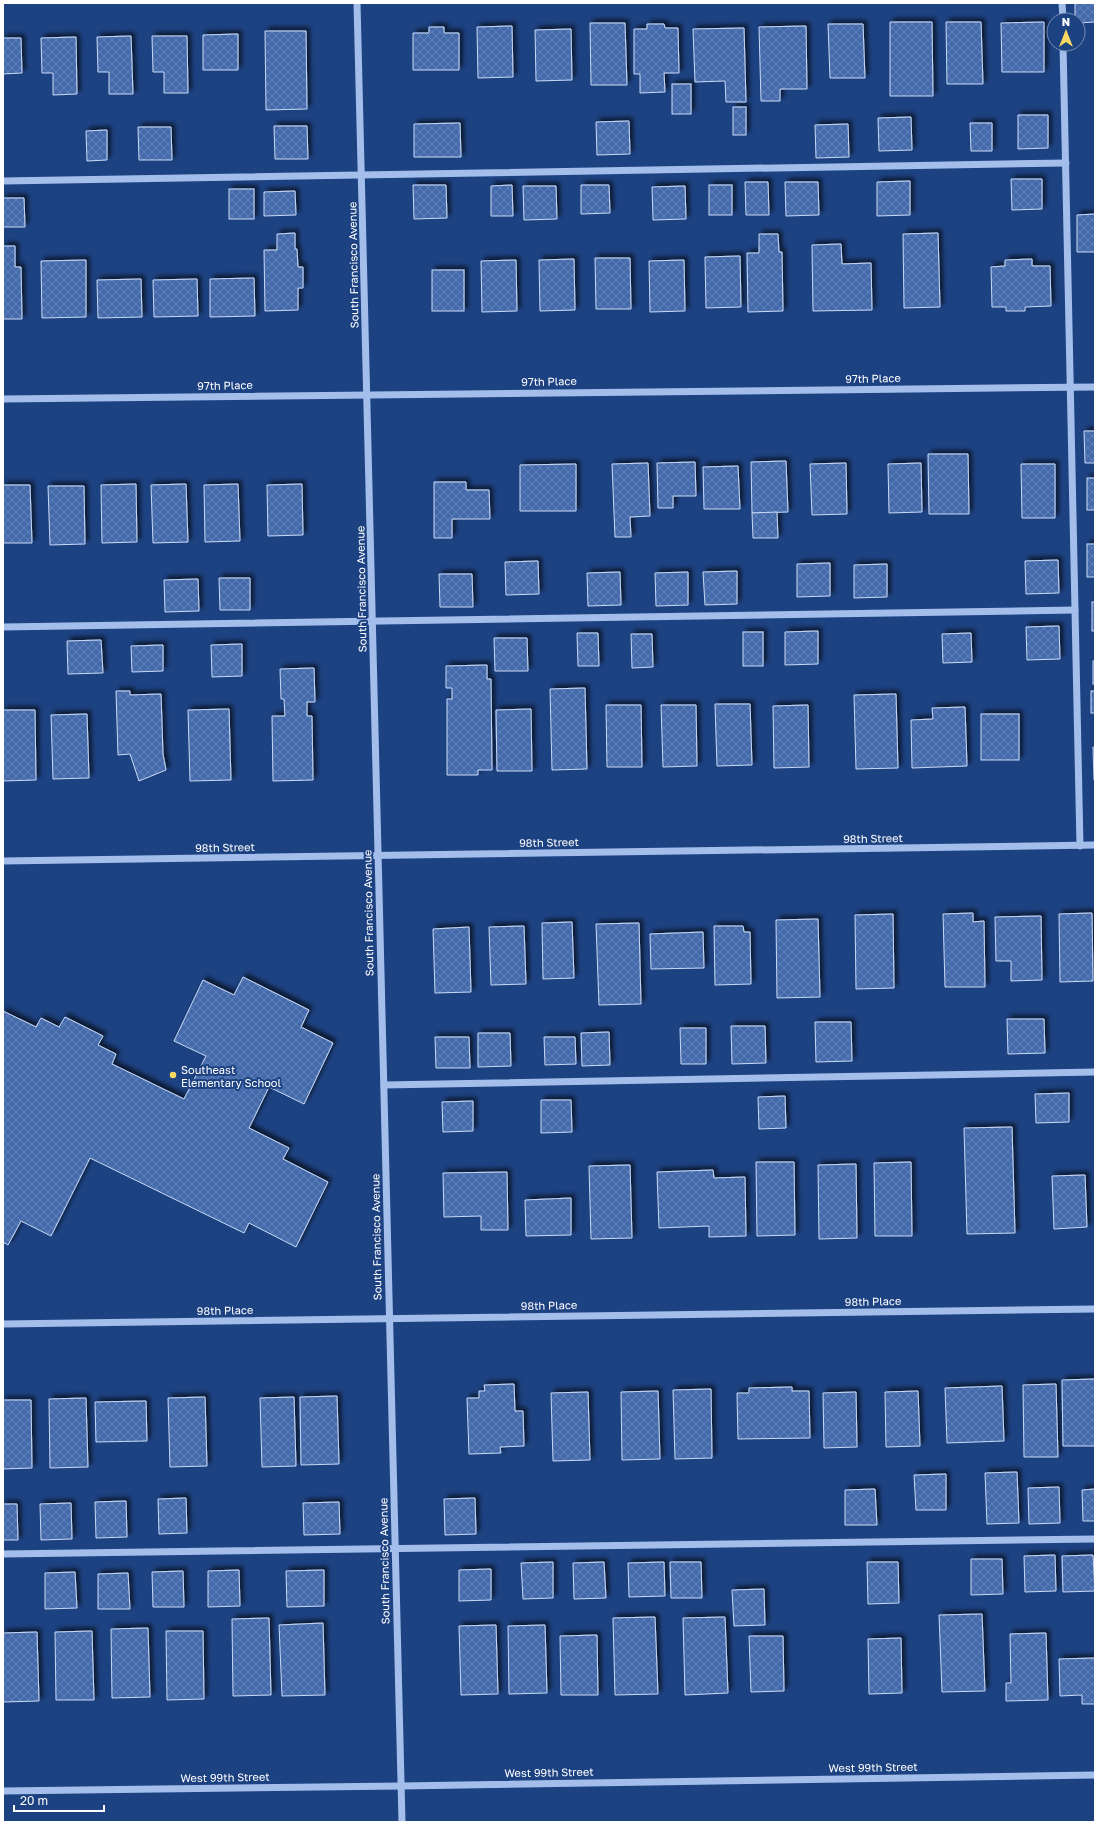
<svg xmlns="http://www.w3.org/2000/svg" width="1098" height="1825" font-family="'Golos Text',sans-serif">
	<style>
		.building { fill: url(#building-cross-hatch); stroke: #c7d9f7; filter: url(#shadow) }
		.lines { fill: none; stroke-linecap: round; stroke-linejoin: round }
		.minor { stroke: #a3beea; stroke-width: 7 }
		.poi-dot { fill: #f9d861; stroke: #1d4282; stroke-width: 1.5 }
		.labels { text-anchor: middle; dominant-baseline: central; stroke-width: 4; stroke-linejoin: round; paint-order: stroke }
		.street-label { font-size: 11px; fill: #fff; stroke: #1d4282 }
		.poi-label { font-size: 11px; fill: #fff; stroke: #1d4282; text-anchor: start }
	</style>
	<defs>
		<pattern id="building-cross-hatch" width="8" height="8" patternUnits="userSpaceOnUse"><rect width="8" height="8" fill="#456bab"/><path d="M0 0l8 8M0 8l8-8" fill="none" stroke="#6181b8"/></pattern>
		<filter id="shadow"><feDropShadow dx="3.5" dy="-3.5" stdDeviation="2" flood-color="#0009"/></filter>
	</defs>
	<rect width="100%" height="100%" fill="#1d4282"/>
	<g class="building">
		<polygon points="1075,3 1095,3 1095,22 1078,23 1078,20 1075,20"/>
		<polygon points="890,22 932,22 933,96 890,96"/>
		<polygon points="946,22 981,22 983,84 947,84"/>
		<polygon points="1044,22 1044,72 1002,72 1001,23"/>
		<polygon points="590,23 625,23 627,85 591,85"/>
		<polygon points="647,24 664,24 665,28 678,28 679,73 664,73 665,92 640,93 640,74 634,74 634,29 647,29"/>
		<polygon points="828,24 863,24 865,78 830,78"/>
		<polygon points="512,26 513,77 478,78 477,27"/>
		<polygon points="806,26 807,89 780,89 780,101 761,101 759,27"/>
		<polygon points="429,27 444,27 444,33 459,33 459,70 413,70 413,33 429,33"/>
		<polygon points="744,28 746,102 726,102 725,81 695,82 693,29"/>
		<polygon points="571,29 572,80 536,81 535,30"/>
		<polygon points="265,31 306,31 307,109 266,110"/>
		<polygon points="238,34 238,70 203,70 203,35"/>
		<polygon points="131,36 133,94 109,94 109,72 98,72 97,37"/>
		<polygon points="152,36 187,36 188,93 164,93 164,72 153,72"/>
		<polygon points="76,37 77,94 53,95 53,73 42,73 41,38"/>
		<polygon points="3,38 21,38 22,73 3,74"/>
		<rect x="672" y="84" width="19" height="30"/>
		<rect x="733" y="107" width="13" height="28"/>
		<polygon points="1018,115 1048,115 1048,148 1018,149"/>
		<polygon points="911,117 912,150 879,151 878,118"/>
		<polygon points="629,121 630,154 597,155 596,122"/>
		<polygon points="460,123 461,157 414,157 414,124"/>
		<polygon points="970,123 992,123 992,151 971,151"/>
		<polygon points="848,124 849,157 816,158 815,125"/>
		<polygon points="274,126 307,126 308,159 275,159"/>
		<polygon points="138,127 171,127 172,160 139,160"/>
		<polygon points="107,130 107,160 87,161 86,131"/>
		<polygon points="1011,179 1042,179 1042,209 1012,210"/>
		<polygon points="910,181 910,215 877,216 877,182"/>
		<polygon points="745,182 768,182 769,215 746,215"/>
		<polygon points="785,182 818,182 819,215 786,216"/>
		<polygon points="413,185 446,185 447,218 414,219"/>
		<polygon points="512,185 513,216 491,216 491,186"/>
		<polygon points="581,185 609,185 610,213 581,214"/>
		<rect x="709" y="185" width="23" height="30"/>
		<polygon points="523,186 556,186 557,219 524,220"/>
		<polygon points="685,186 686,219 653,220 652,187"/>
		<rect x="229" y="189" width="25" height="30"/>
		<polygon points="295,191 296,215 264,216 264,192"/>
		<polygon points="3,198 24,198 25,227 3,227"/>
		<polygon points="1095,214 1095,252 1077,252 1077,215"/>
		<polygon points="295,233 295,249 297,249 298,267 303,267 303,288 298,288 298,310 265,311 264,250 277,250 277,234"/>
		<polygon points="938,233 940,307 904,308 903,234"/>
		<polygon points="759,234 778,234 779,252 782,252 783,311 748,312 747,253 759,253"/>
		<polygon points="841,244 842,264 871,263 872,310 813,311 812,245"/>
		<polygon points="3,246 15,246 15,267 21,267 22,319 3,319"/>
		<polygon points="740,256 741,307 706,308 705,257"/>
		<polygon points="595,258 630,258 631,309 596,309"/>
		<polygon points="574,259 575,310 540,311 539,260"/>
		<polygon points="1032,259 1032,266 1050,266 1051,306 1025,307 1025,311 1006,311 1006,307 992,307 991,267 1005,266 1005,260"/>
		<polygon points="86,260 86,317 42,318 41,261"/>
		<polygon points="516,260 517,311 482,312 481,261"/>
		<polygon points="684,260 685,311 650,312 649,261"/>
		<rect x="432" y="270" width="32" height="41"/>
		<polygon points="254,278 255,316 210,317 210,279"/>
		<polygon points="141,279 142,317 98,318 97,280"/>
		<polygon points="197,279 198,316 154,317 153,280"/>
		<polygon points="1084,431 1095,431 1095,463 1085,463"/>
		<polygon points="928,454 968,454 969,514 929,514"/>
		<polygon points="786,461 788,512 752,513 751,462"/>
		<polygon points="695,462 696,496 673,496 673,508 658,508 657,463"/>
		<polygon points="648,463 650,516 630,517 631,537 615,537 612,464"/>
		<polygon points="846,463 847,514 812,515 810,464"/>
		<polygon points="921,463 922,512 889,513 888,464"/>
		<polygon points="576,464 576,511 520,511 520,465"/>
		<polygon points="1021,464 1055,464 1055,518 1022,518"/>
		<polygon points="738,466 740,509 704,509 703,467"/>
		<rect x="1087" y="478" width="8" height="32"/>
		<polygon points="434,482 466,482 466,490 489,490 490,519 452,519 452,538 434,538"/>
		<polygon points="136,484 137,542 102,543 101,485"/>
		<polygon points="186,484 188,542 153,543 151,485"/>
		<polygon points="238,484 240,541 205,542 204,485"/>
		<polygon points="302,484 303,535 268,536 267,485"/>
		<polygon points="3,485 30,485 32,543 3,543"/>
		<polygon points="48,486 84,486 85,544 50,545"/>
		<polygon points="777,512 778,538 753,538 752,513"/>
		<rect x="1087" y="544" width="8" height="33"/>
		<polygon points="1058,560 1059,593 1026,594 1025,561"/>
		<polygon points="538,561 539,594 506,595 505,562"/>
		<polygon points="830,563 830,596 797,597 797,564"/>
		<polygon points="887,564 887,597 854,598 854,565"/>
		<polygon points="737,571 737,604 705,605 703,572"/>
		<polygon points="620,572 621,605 588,606 587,573"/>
		<polygon points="688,572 688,605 656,606 655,573"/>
		<polygon points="439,574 472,574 473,607 440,607"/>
		<polygon points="219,578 250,578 250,610 220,610"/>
		<polygon points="198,579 199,611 165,612 164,580"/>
		<rect x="1092" y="602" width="3" height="29"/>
		<polygon points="1059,626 1060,659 1027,660 1026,627"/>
		<polygon points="818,631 818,664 785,665 785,632"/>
		<rect x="743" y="632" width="20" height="34"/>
		<polygon points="577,633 598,633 599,666 578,666"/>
		<polygon points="971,633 972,662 943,663 942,634"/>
		<polygon points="631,634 652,634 653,667 632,668"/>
		<polygon points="494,638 527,638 528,671 495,671"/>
		<polygon points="101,640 103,673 68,674 67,641"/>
		<polygon points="242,644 242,676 212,677 211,645"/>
		<polygon points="163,645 163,671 132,672 131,646"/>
		<rect x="1093" y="661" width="2" height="23"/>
		<polygon points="487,665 487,679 491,679 492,770 478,770 478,775 447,775 447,699 452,699 452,688 446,688 446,666"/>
		<polygon points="314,668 315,702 307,702 307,716 312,716 313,780 273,781 272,716 285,716 284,699 281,699 280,669"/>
		<polygon points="585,688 587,769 552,770 550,689"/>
		<polygon points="116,691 130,691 130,695 161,694 163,754 166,770 139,781 130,754 118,755"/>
		<rect x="1091" y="691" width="4" height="22"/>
		<polygon points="896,694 898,768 856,769 854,695"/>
		<polygon points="715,704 750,704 752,765 717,766"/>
		<polygon points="606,705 641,705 642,767 607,767"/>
		<polygon points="661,705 696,705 697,766 663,767"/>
		<polygon points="808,705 809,767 774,768 773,706"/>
		<polygon points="965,707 967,766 912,768 911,720 933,719 932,708"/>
		<polygon points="229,709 231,780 190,781 188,710"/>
		<polygon points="531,709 532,771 497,771 496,710"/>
		<polygon points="3,710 35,710 36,780 3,781"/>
		<polygon points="87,714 89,778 53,779 51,715"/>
		<rect x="981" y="714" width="38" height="46"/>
		<polygon points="1093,747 1095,747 1095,780 1094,780"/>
		<polygon points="973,913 973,922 984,921 985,987 945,987 943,914"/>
		<polygon points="1092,913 1093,981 1060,982 1059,914"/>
		<polygon points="893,914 894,988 856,989 855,915"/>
		<polygon points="1041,916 1042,980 1011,981 1011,961 996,961 995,917"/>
		<polygon points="818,919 820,997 777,998 776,920"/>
		<polygon points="572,922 574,978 543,979 542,923"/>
		<polygon points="639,923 641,1004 599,1005 596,924"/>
		<polygon points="524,926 526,984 491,985 489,927"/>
		<polygon points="714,926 743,926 744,932 750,932 751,984 715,985"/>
		<polygon points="469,927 471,992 435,993 433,929"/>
		<polygon points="703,932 704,968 651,969 650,934"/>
		<polygon points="243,977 309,1010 301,1027 333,1043 304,1104 269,1087 249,1128 289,1148 283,1159 328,1182 296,1247 249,1223 244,1233 90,1158 51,1236 21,1221 8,1245 3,1242 3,1011 36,1027 41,1018 59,1027 65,1017 103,1036 98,1045 116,1054 112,1064 184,1099 206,1056 174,1041 203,980 234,995"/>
		<polygon points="1007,1019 1044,1019 1045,1053 1008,1054"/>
		<polygon points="815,1022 851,1022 852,1061 816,1062"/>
		<polygon points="731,1026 765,1026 766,1063 732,1064"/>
		<polygon points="680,1028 706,1028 706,1064 681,1064"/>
		<polygon points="609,1032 610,1065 582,1066 581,1033"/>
		<polygon points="478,1033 510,1033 511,1066 478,1067"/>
		<polygon points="435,1037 469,1037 470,1068 436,1068"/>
		<polygon points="544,1037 575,1037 576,1064 545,1065"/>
		<polygon points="1069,1093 1069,1122 1036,1123 1035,1094"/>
		<polygon points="785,1096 786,1128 759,1129 758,1097"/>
		<polygon points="541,1100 571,1100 572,1132 541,1133"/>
		<polygon points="473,1101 473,1131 443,1132 442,1102"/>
		<polygon points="1012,1127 1015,1233 967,1234 964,1128"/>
		<polygon points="756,1162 794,1162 795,1235 757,1236"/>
		<polygon points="911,1162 912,1236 875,1236 874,1163"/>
		<polygon points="856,1164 857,1238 819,1239 818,1165"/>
		<polygon points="630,1165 632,1238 591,1239 589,1166"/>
		<polygon points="713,1170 714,1178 745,1177 746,1236 709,1237 709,1226 659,1228 657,1172"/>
		<polygon points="507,1172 508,1230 481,1230 481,1216 444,1217 443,1173"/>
		<polygon points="1085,1175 1087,1227 1054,1229 1052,1176"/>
		<polygon points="571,1198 571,1235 526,1236 525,1200"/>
		<polygon points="1095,1379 1095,1446 1063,1446 1062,1380"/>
		<polygon points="514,1384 515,1411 523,1411 524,1446 500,1447 501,1453 469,1454 467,1398 479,1398 479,1391 485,1391 484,1385"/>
		<polygon points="1056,1384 1058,1457 1024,1457 1023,1385"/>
		<polygon points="1002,1386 1004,1441 947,1443 945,1388"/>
		<polygon points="792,1387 792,1391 809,1391 810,1438 738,1439 737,1393 749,1393 749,1388"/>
		<polygon points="711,1389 712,1458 675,1459 673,1390"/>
		<polygon points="658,1391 660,1459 622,1460 621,1392"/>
		<polygon points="918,1391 920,1446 886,1447 885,1392"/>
		<polygon points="588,1392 590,1460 553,1461 551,1393"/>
		<polygon points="856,1392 857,1447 824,1448 823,1393"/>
		<polygon points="337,1396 339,1464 301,1465 300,1397"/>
		<polygon points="205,1397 207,1466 170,1467 168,1398"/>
		<polygon points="294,1397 296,1466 262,1467 260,1398"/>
		<polygon points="86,1398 88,1467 50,1468 49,1399"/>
		<polygon points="3,1400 31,1400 32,1468 3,1469"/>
		<polygon points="146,1401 147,1441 96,1442 95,1402"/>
		<polygon points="1017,1472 1019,1523 987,1524 985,1473"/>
		<polygon points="946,1474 946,1510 916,1510 914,1475"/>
		<polygon points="1059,1487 1060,1523 1029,1524 1028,1488"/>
		<polygon points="875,1489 877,1525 845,1525 845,1490"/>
		<polygon points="1095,1489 1095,1521 1083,1521 1082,1490"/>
		<polygon points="186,1498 187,1533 159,1534 158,1499"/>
		<polygon points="475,1498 476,1534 445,1535 444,1499"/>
		<polygon points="126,1501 127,1537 96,1538 95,1502"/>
		<polygon points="339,1502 340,1534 304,1535 303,1503"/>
		<polygon points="71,1503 72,1539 41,1540 40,1504"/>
		<polygon points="3,1504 17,1504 18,1540 3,1540"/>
		<polygon points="1055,1555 1056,1591 1025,1592 1024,1556"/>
		<polygon points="1093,1555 1095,1591 1063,1592 1062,1556"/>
		<polygon points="971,1559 1002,1559 1003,1594 971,1595"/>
		<polygon points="553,1562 553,1598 523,1599 521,1563"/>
		<polygon points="604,1562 606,1598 574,1599 573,1563"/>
		<polygon points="664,1562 665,1596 629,1597 628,1563"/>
		<polygon points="670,1562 701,1562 702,1598 671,1598"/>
		<polygon points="867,1562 898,1562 899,1603 868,1604"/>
		<polygon points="491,1569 491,1600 459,1601 459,1570"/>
		<polygon points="239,1570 240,1606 208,1607 208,1571"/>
		<polygon points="324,1570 324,1606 287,1607 286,1571"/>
		<polygon points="183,1571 184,1607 153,1607 152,1572"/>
		<polygon points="75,1572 77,1608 45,1609 45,1573"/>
		<polygon points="128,1573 130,1609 98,1609 98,1574"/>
		<polygon points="764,1589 765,1625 734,1626 732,1590"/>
		<polygon points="982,1614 985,1691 942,1692 939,1615"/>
		<polygon points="655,1617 658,1694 615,1695 613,1618"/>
		<polygon points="725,1617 728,1693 685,1695 683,1618"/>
		<polygon points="269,1618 271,1695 233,1696 232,1619"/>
		<polygon points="323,1623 325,1695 282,1696 279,1625"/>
		<polygon points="496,1625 498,1694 461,1695 459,1626"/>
		<polygon points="545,1625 547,1693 509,1694 508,1626"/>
		<polygon points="148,1628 150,1697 112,1698 111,1629"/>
		<polygon points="92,1631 94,1700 56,1700 55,1632"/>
		<polygon points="166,1631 203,1631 204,1699 167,1700"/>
		<polygon points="37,1632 39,1701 3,1702 3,1633"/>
		<polygon points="1046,1633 1048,1700 1006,1701 1006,1683 1011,1683 1010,1634"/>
		<polygon points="597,1635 598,1695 561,1695 560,1636"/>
		<polygon points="749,1636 783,1636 784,1691 751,1692"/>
		<polygon points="901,1638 902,1693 869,1694 868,1639"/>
		<polygon points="1095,1658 1095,1704 1082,1704 1082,1695 1060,1696 1059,1659"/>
	</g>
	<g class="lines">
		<g class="minor">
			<polyline points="357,3 402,1822"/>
			<polyline points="1062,3 1063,20"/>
			<polyline points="1063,44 1080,846"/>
			<polyline points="3,181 1066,163"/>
			<polyline points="3,399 1095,387"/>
			<polyline points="3,627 1075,610"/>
			<polyline points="3,861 1095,845"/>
			<polyline points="384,1085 1095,1072"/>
			<polyline points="3,1324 1095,1309"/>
			<polyline points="3,1554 1095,1539"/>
			<polyline points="3,1791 401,1786 1095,1775"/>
		</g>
	</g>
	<circle class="poi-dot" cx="173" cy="1075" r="4"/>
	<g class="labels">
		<g class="street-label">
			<text transform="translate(353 265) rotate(-91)">South Francisco Avenue</text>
			<text transform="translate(873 378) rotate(-1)">97th Place</text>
			<text transform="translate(549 381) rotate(-1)">97th Place</text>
			<text transform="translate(225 385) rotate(-1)">97th Place</text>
			<text transform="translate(361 589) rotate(-91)">South Francisco Avenue</text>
			<text transform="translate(873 838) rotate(-1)">98th Street</text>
			<text transform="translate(549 842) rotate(-1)">98th Street</text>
			<text transform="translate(225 847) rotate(-1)">98th Street</text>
			<text transform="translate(368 913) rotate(-91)">South Francisco Avenue</text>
			<text transform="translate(376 1237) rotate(-91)">South Francisco Avenue</text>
			<text transform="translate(873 1301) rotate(-1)">98th Place</text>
			<text transform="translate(549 1305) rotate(-1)">98th Place</text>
			<text transform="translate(225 1310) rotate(-1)">98th Place</text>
			<text transform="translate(384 1561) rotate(-91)">South Francisco Avenue</text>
			<text transform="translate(873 1767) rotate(-1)">West 99th Street</text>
			<text transform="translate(549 1772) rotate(-1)">West 99th Street</text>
			<text transform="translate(225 1777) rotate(-1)">West 99th Street</text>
		</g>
		<g class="poi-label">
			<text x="181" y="1069">Southeast<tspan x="181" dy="13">Elementary School</tspan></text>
		</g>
	</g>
	<rect width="1098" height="1825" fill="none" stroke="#ffffff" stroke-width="8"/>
	<g transform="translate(1066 32)"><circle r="19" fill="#1d4282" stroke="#778eb4"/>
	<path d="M0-3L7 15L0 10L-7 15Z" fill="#f9d861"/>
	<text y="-6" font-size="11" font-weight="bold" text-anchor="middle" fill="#ffffff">N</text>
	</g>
	<path d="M14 1805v6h90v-6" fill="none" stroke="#ffffff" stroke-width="2"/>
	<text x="20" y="1805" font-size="12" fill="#ffffff" stroke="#1d4282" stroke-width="3" paint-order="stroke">20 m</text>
</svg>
